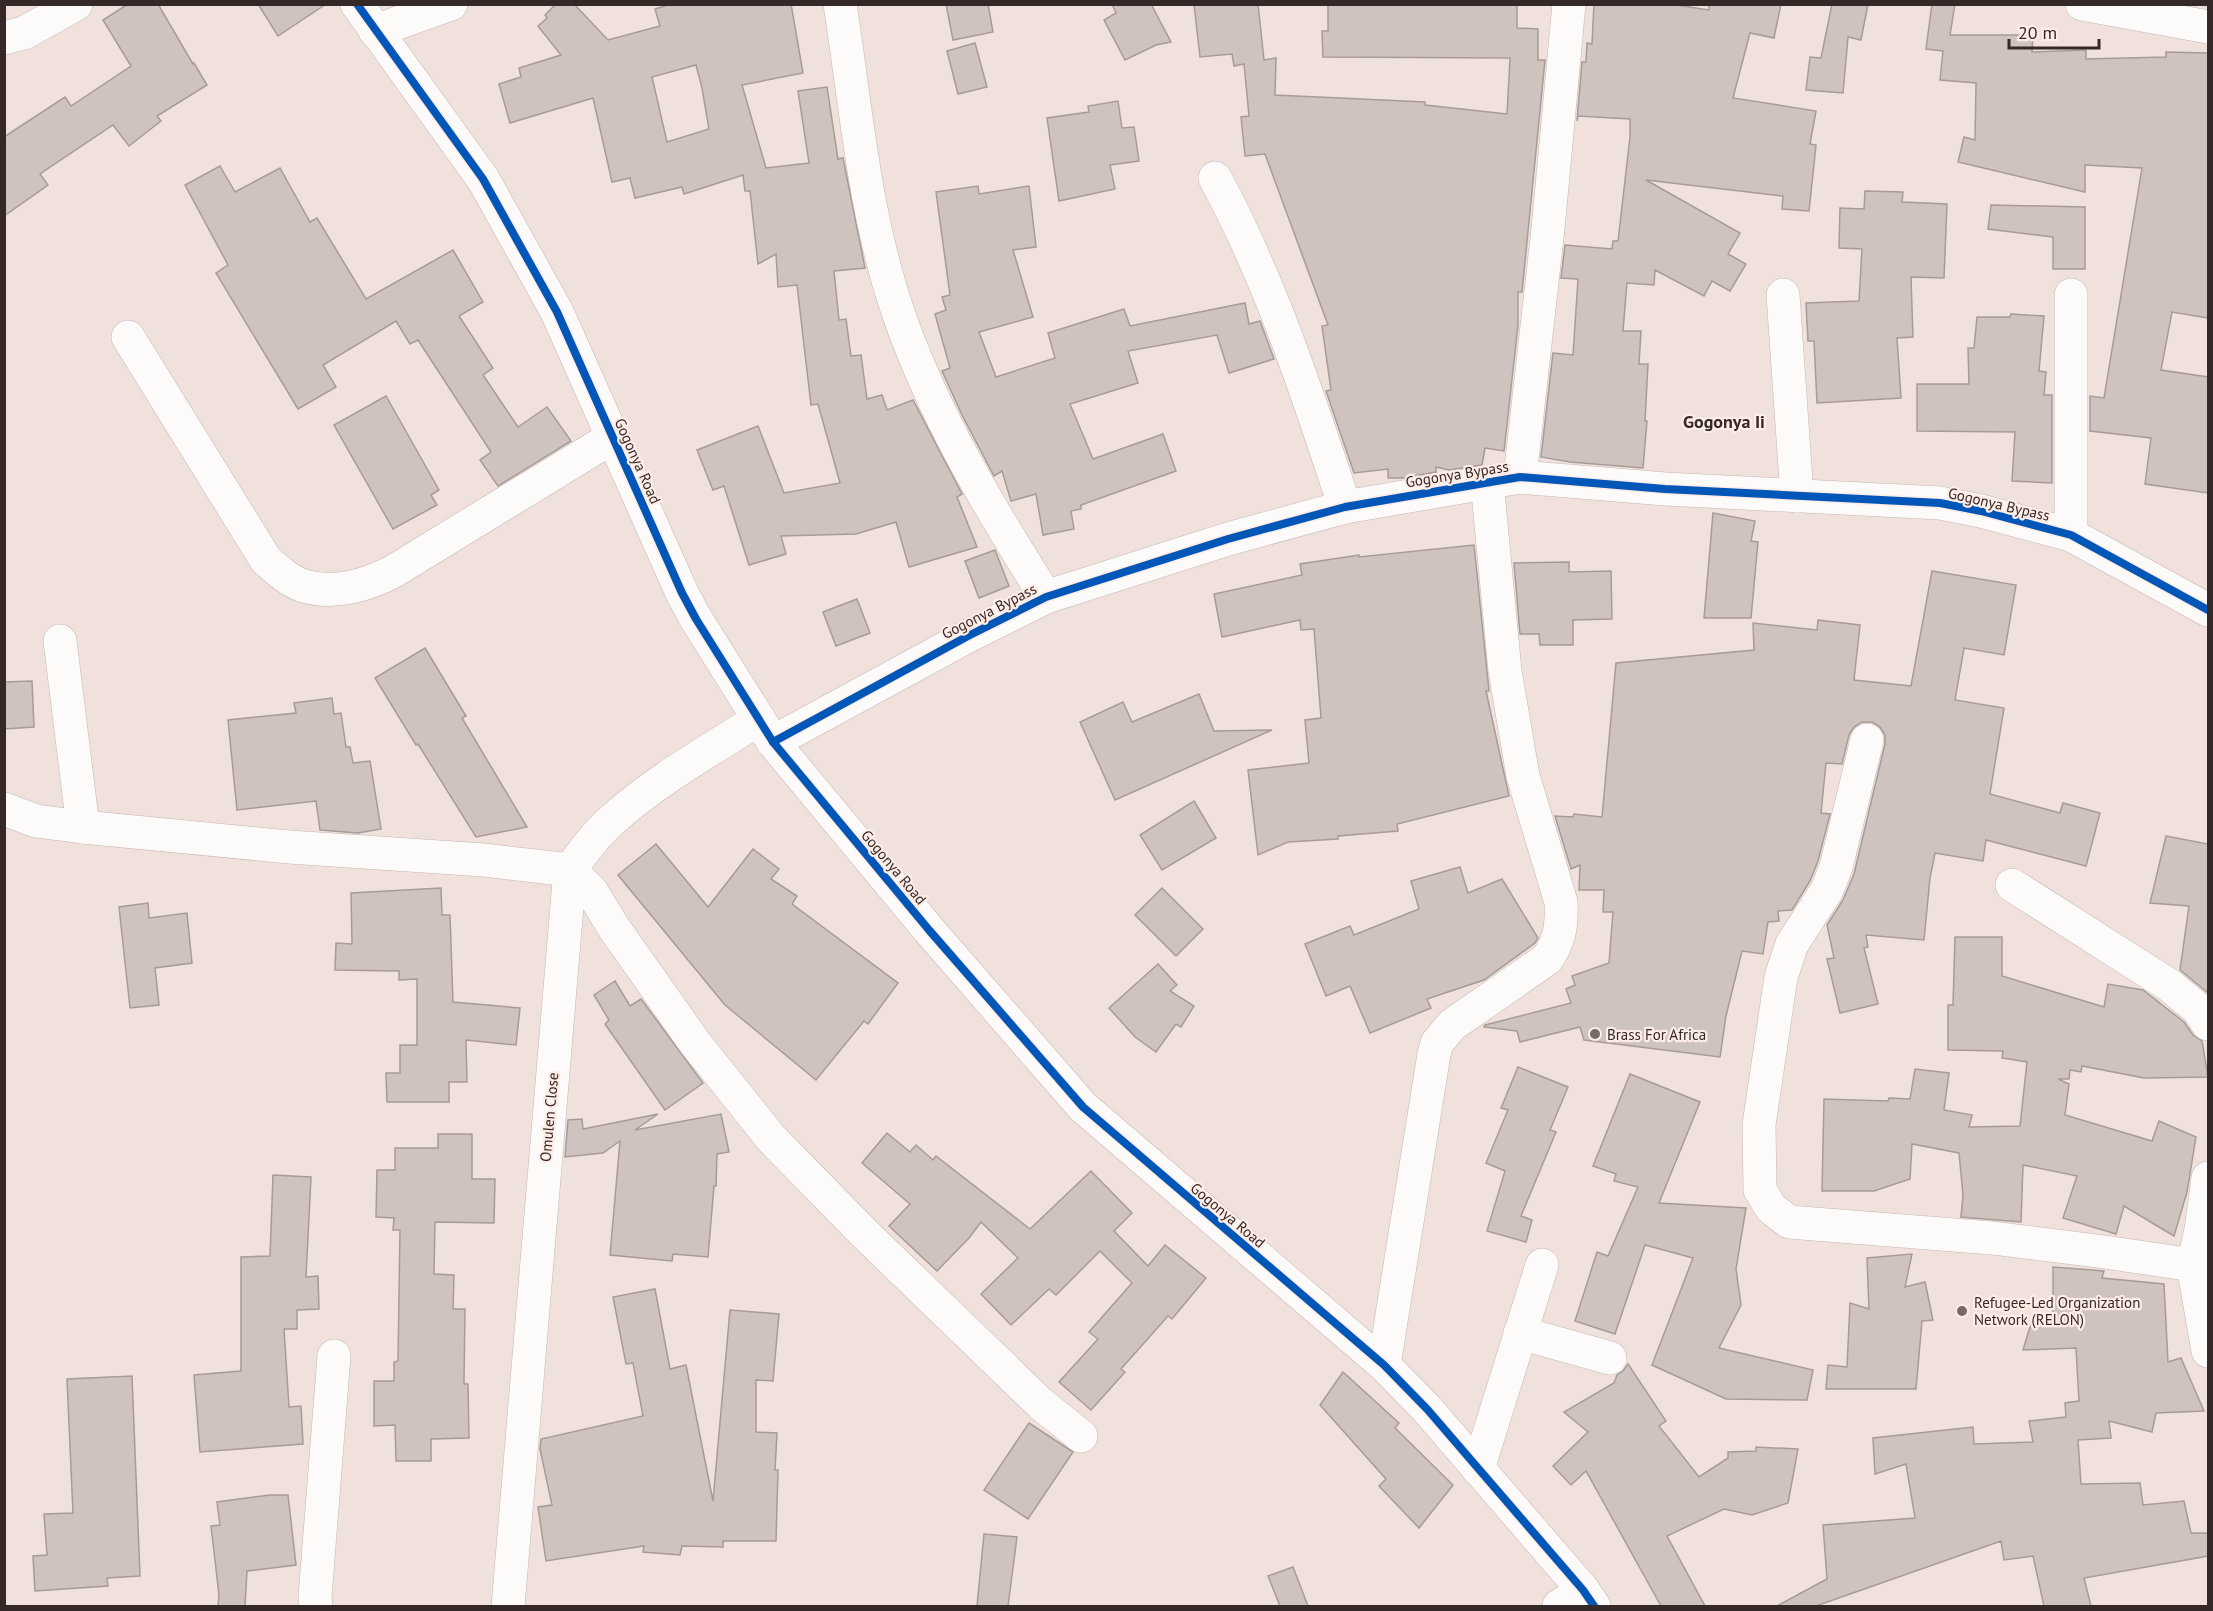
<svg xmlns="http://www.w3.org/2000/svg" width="2213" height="1611" font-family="'PT Sans',sans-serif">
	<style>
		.building { fill: #cfc3bf; stroke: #a79b98; stroke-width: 1.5; fill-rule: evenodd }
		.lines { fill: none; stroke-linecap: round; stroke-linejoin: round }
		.minor-casing { stroke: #c3b7b3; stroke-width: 34 }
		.minor { stroke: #fdfafa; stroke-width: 33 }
		.cycleway-casing { stroke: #feece7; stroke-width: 11 }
		.cycleway { stroke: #0057b8; stroke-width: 8 }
		.poi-dot { fill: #766966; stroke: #feece7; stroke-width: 2 }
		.labels { text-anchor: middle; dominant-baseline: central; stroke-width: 4.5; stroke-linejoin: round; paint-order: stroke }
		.street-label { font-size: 15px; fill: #342927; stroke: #feece7 }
		.poi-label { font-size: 15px; fill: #342927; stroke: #feece7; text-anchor: start }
		.quarter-label { font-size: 18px; font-weight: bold; fill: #342927; stroke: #feece7 }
	</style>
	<rect width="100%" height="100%" fill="#f1e1dc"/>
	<g class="building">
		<polygon points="128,4 158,4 193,64 194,63 207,85 157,116 161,121 129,146 113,125 40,174 48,185 4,216 4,137 65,97 71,106 131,66 103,20"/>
		<polygon points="258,4 326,4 278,36"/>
		<path d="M 556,4 L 574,4 L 608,40 L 660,26 L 655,9 L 671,4 L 791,4 L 803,73 L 742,85 L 766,168 L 809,163 L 798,91 L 827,87 L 838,159 L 843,158 L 865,268 L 834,271 L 839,320 L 846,319 L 851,356 L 861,355 L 867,399 L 882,395 L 887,410 L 913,400 L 962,494 L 957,497 L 977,547 L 909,567 L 896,522 L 856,534 L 781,536 L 786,554 L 749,565 L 724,486 L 713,490 L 697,450 L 758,426 L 784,493 L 840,483 L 818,404 L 811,405 L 797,285 L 778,287 L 776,254 L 758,264 L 750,191 L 745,191 L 743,175 L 684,194 L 682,187 L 635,198 L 630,178 L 612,182 L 593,98 L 510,123 L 499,84 L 521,77 L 519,68 L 561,55 L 538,26 L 547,18 L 545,15 ZM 696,65 L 702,88 L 709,129 L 667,142 L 652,77 Z"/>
		<polygon points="946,4 988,4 993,32 953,40"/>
		<polygon points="1112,4 1151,4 1171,42 1156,45 1125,60 1104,20 1116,13"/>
		<polygon points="1194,4 1258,4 1264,60 1276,58 1275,95 1425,102 1425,105 1507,114 1510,58 1323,57 1322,31 1328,31 1328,4 1517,4 1517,28 1538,29 1538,60 1545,60 1522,292 1518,292 1518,325 1504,451 1485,448 1482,465 1449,470 1436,467 1436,472 1403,478 1388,478 1388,469 1354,473 1326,391 1331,390 1322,326 1328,325 1265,154 1245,156 1241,117 1249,116 1244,64 1234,66 1232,54 1200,57"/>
		<polygon points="1594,4 1670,4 1709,10 1709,4 1781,4 1774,38 1750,33 1733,98 1816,111 1810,144 1816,145 1809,211 1782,209 1783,196 1646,180 1740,233 1728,254 1746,264 1730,291 1712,281 1704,296 1655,270 1654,285 1627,283 1623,331 1641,331 1639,364 1648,364 1645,421 1647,421 1643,468 1570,462 1541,457 1553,353 1573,355 1578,279 1561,278 1565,245 1612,249 1613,241 1618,241 1630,137 1630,119 1578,116 1577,121 1582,62 1586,62 1587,43 1592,44"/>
		<polygon points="1832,4 1868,4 1861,40 1848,37 1843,93 1806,90 1810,57 1821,58"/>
		<polygon points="1932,4 1955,4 1950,35 2033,35 2032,52 2086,50 2086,59 2166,57 2166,52 2208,53 2208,318 2172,312 2161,370 2208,377 2208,493 2145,484 2151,438 2090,431 2090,396 2104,398 2142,168 2085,165 2085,192 1958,162 1964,137 1975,140 1976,83 1940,80 1943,51 1926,49"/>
		<polygon points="975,43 987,87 958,94 947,51"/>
		<polygon points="1118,101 1122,128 1134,127 1139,161 1110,165 1115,189 1059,201 1047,118 1089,112 1088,106"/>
		<polygon points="220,166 235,192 280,168 310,222 317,218 366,299 453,250 483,302 459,316 493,368 483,375 518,427 547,407 571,441 498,486 480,460 491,452 418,340 410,344 396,321 323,365 336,387 298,409 216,273 228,265 185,185"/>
		<polygon points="978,186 979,194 1029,186 1036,247 1013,250 1033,317 979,332 996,377 1055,358 1048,333 1124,309 1130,326 1245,303 1249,324 1260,321 1274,359 1229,373 1217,335 1128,351 1138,383 1070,404 1093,459 1163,434 1176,471 1081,505 1081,509 1071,511 1074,529 1043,535 1036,494 1011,501 1002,471 994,476 962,415 942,371 950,368 935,314 946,310 942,297 950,295 936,192"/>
		<polygon points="1865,191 1903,192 1902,202 1947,204 1944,278 1911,277 1913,337 1897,338 1901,398 1817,403 1814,341 1808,341 1806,303 1859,301 1862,249 1839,248 1840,208 1864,209"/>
		<polygon points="1991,205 2085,207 2085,269 2053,269 2053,237 1988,229"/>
		<polygon points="2011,314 2044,316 2039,371 2046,372 2044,395 2052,395 2052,483 2012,481 2015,432 1917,431 1917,384 1969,384 1968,348 1974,348 1977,317 2010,317"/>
		<polygon points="386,396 439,490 431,495 437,505 393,529 334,425"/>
		<polygon points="1713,513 1755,521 1751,541 1758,542 1751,618 1704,618"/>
		<polygon points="1474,545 1489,691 1486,691 1509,796 1397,824 1398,831 1338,836 1338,839 1288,842 1258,855 1248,770 1309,763 1305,720 1321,718 1314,629 1301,630 1300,620 1222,637 1214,594 1302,575 1300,564 1359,555 1359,557"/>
		<polygon points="995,550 1009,586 979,598 965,561"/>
		<polygon points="1569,562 1569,572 1611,571 1612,619 1573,620 1573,645 1540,645 1539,634 1520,634 1514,563"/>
		<polygon points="1932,571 2016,585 2004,655 1964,648 1955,700 2004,708 1990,794 2060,813 2063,803 2100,813 2086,866 1986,840 1983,861 1935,853 1930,878 1924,940 1866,935 1868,947 1864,948 1878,1004 1840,1013 1827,959 1834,958 1827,925 1843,900 1854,874 1885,744 1885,735 1880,727 1872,722 1862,722 1854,727 1849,735 1842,764 1826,763 1821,813 1830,814 1818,861 1810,881 1792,910 1778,911 1779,921 1768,922 1763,954 1742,951 1726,1016 1720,1057 1584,1040 1580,1027 1520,1042 1517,1031 1484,1027 1485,1025 1571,1003 1566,989 1575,985 1572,976 1609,963 1613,912 1603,912 1604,890 1579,890 1580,865 1571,869 1555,816 1573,817 1574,814 1602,817 1616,663 1754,650 1753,623 1817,630 1818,620 1860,625 1854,680 1911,686"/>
		<polygon points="857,599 870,633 836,646 823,612"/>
		<polygon points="425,648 466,716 462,718 527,827 476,837 418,744 416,745 375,678"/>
		<polygon points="32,681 34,727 4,729 4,682"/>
		<polygon points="1199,694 1214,731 1272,730 1115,800 1080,722 1123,702 1132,722"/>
		<polygon points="332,698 334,714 341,713 346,747 350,747 353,763 370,761 381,829 358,833 320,830 316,801 237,810 228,720 296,713 294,703"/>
		<polygon points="1194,801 1216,838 1162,870 1140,835"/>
		<polygon points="2166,836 2208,844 2208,993 2180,970 2189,906 2150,903"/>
		<polygon points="656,844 708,907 753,849 779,869 771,879 797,896 792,904 898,983 868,1024 864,1021 816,1080 725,1005 618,875"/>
		<polygon points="1460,867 1468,893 1502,879 1538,938 1535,943 1484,980 1427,999 1431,1008 1370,1033 1350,986 1326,996 1305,944 1350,926 1354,935 1419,909 1411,881"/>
		<polygon points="441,888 442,915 450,915 453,1002 520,1008 516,1045 466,1040 467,1082 449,1082 449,1102 387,1102 386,1073 400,1073 400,1045 417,1045 417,979 399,980 399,971 335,970 336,943 352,944 351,893"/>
		<polygon points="1162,888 1203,929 1176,956 1135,915"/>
		<polygon points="148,903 149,918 187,913 192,963 155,968 159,1005 130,1008 119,907"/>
		<polygon points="1955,937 2002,937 2002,976 2104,1007 2108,984 2143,990 2184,1022 2193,1035 2202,1041 2208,1077 2144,1078 2082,1066 2081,1072 2070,1070 2069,1079 2058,1079 2069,1084 2065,1115 2152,1141 2159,1121 2196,1137 2187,1192 2174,1236 2124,1206 2116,1234 2063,1218 2077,1176 2023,1165 2021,1222 1961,1217 1963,1195 1959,1153 1912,1144 1910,1179 1874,1191 1822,1191 1824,1099 1888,1101 1889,1098 1910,1099 1915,1069 1949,1073 1944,1110 1972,1115 1969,1127 2020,1126 2027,1062 2002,1058 2003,1051 1948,1050 1948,1005 1953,1005"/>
		<polygon points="1158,964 1177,985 1170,991 1194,1006 1181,1027 1176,1024 1156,1052 1135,1037 1109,1008"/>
		<polygon points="615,981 630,1006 641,999 703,1083 665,1110 605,1024 609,1020 594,995"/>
		<polygon points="1518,1067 1568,1087 1550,1130 1556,1132 1521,1216 1532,1220 1526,1242 1487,1231 1505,1171 1486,1163 1508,1110 1501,1108"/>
		<polygon points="1630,1074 1700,1102 1659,1203 1746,1208 1736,1269 1741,1305 1719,1348 1813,1370 1807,1400 1726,1399 1652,1365 1693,1258 1645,1245 1615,1334 1575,1321 1597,1252 1608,1256 1638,1187 1614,1181 1616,1174 1593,1166"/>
		<polygon points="658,1114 635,1130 721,1114 729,1152 717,1154 716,1186 714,1186 708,1257 673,1254 672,1261 610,1255 620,1141 603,1153 565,1157 568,1120 582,1119 583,1129"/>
		<polygon points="887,1133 910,1152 916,1145 933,1160 936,1156 1030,1229 1091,1171 1132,1213 1114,1231 1148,1266 1165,1245 1206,1278 1172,1319 1168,1316 1121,1369 1125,1372 1091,1410 1059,1382 1098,1339 1089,1332 1132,1283 1100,1251 1056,1295 1049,1289 1011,1325 981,1294 1018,1258 981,1222 969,1238 937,1271 889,1226 910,1204 862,1163"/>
		<polygon points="438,1134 472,1134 472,1179 495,1179 494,1223 435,1222 434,1274 454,1275 453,1309 465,1309 464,1384 468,1384 469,1438 431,1439 431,1461 396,1461 395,1425 374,1426 374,1381 394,1381 394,1362 398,1361 400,1230 393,1230 394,1218 376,1217 377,1170 395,1170 395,1148 438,1148"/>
		<polygon points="273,1175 311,1177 306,1277 318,1276 319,1309 297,1310 297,1329 284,1329 289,1407 301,1406 303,1444 200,1452 194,1375 241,1371 241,1257 270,1256"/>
		<polygon points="1912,1254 1905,1287 1925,1282 1933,1320 1922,1321 1916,1389 1826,1389 1828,1365 1847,1367 1850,1303 1869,1309 1867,1258"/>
		<polygon points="2053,1267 2104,1271 2102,1278 2164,1284 2168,1362 2181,1358 2204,1411 2156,1413 2152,1432 2109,1421 2111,1438 2078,1440 2081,1484 2140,1483 2143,1505 2184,1501 2191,1533 2208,1533 2208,1556 2084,1578 2091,1606 2044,1606 2033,1556 2004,1560 2001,1541 1816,1606 1777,1606 1827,1579 1823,1525 1915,1518 1906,1464 1875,1474 1873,1438 1973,1427 1974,1444 2033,1442 2029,1421 2066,1417 2065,1403 2079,1401 2076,1348 2023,1350 2032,1320 2053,1319"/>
		<polygon points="655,1289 670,1369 686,1365 713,1501 730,1310 779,1314 773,1381 756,1380 756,1432 777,1433 775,1470 778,1470 776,1541 723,1541 723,1547 682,1546 680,1555 643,1552 644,1546 546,1561 538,1507 552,1505 540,1449 541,1439 643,1416 633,1363 626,1364 613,1297"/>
		<polygon points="1628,1364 1666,1421 1659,1426 1699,1477 1728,1458 1728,1452 1756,1451 1756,1447 1798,1449 1788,1503 1752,1515 1724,1509 1667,1536 1705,1606 1661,1606 1586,1471 1571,1485 1553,1466 1588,1432 1564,1412 1614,1383 1617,1375 1623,1371"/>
		<polygon points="1343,1372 1399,1423 1395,1428 1453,1485 1419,1528 1379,1486 1386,1479 1320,1405"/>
		<polygon points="132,1376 140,1576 107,1578 108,1586 35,1591 33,1556 47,1555 44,1514 73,1513 67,1379"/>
		<polygon points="1029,1423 1073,1452 1028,1519 984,1490"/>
		<polygon points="270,1495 288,1495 296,1565 247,1571 245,1606 218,1606 219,1595 211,1526 220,1525 217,1502"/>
		<polygon points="984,1534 1017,1537 1008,1606 977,1606"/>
		<polygon points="1293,1567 1308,1606 1280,1606 1268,1576"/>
	</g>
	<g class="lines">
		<g class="minor-casing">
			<g id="minor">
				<polyline points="357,4 483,179 557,312 682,593 696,619 773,742 929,930 1083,1107 1384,1365 1427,1409 1583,1590 1594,1606"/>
				<path d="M 840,4 C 856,107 864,213 898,312 C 933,414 989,507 1046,597"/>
				<polyline points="2082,4 2208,27"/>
				<polyline points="375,31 451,4"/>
				<polyline points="4,38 24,33 76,4"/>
				<path d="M 1215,178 C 1271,281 1308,396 1345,507"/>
				<polyline points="1783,295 1797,496"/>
				<path d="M 128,337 L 266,560 C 277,570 289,581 304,586 C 334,595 368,585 394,571 L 613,437"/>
				<polyline points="1520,477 1548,229 1569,4"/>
				<polyline points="2071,535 2071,295"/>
				<polyline points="60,641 83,827"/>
				<polyline points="1867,740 1836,867 1827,890 1792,944 1781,977 1759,1125 1760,1190 1771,1208 1789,1222 1992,1238 2105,1252 2193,1265"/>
				<polyline points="773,742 968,636 1046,597 1228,539 1345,507 1520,477 1665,489 1940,503 1981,511 2071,535 2208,610"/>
				<polyline points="4,809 36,821 83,827 289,847 484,860 570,870 592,892 614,928 695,1043 771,1138 864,1233 1041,1404 1081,1436"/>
				<polyline points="2012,885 2169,985 2198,1009 2208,1024"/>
				<polyline points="2208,1178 2201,1230 2193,1265 2208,1351"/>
				<polyline points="1520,1333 1610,1358"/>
				<path d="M 1384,1365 L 1434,1054 L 1437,1043 L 1452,1025 L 1547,959 C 1560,941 1562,924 1561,902 L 1523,776 L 1505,671 L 1487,482"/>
				<polyline points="1478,1469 1542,1265"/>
				<polyline points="316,1606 315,1597 334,1356"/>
				<path d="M 508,1606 L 570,870 C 582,853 595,835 611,821 C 655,781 709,751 759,719"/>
				<polyline points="1559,1606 1583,1590"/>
			</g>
		</g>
		<use href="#minor" class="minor"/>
		<g class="cycleway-casing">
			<g id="cycleway">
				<polyline points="357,4 483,179 557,312 682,593 696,619 773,742 929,930 1083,1107 1384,1365 1427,1409 1583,1590 1594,1606"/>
				<polyline points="773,742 968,636 1046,597 1228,539 1345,507 1520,477 1665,489 1940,503 1981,511 2071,535 2208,610"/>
			</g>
		</g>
		<use href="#cycleway" class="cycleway"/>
	</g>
	<g class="poi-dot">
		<circle cx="1595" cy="1034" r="6"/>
		<circle cx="1962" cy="1311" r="6"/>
	</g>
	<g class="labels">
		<g class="street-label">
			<text transform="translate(638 461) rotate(66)">Gogonya Road</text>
			<text transform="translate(1457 474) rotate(-9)">Gogonya Bypass</text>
			<text transform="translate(1999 504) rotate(13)">Gogonya Bypass</text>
			<text transform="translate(989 611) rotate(-27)">Gogonya Bypass</text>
			<text transform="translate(894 867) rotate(50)">Gogonya Road</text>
			<text transform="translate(549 1117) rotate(-85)">Omulen Close</text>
			<text transform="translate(1228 1215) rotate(40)">Gogonya Road</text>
		</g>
		<g class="poi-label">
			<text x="1607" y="1034">Brass For Africa</text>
			<text x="1974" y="1302">Refugee-Led Organization<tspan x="1974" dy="17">Network (RELON)</tspan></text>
		</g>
		<g class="quarter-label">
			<text x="1724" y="421">Gogonya Ii</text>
		</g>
	</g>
	<rect width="2213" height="1611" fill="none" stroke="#342927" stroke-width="12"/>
	<path d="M2009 39v9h90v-9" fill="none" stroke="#342927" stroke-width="3"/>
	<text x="2018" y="39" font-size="18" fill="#342927" stroke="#feece7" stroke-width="4.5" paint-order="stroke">20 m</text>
</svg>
